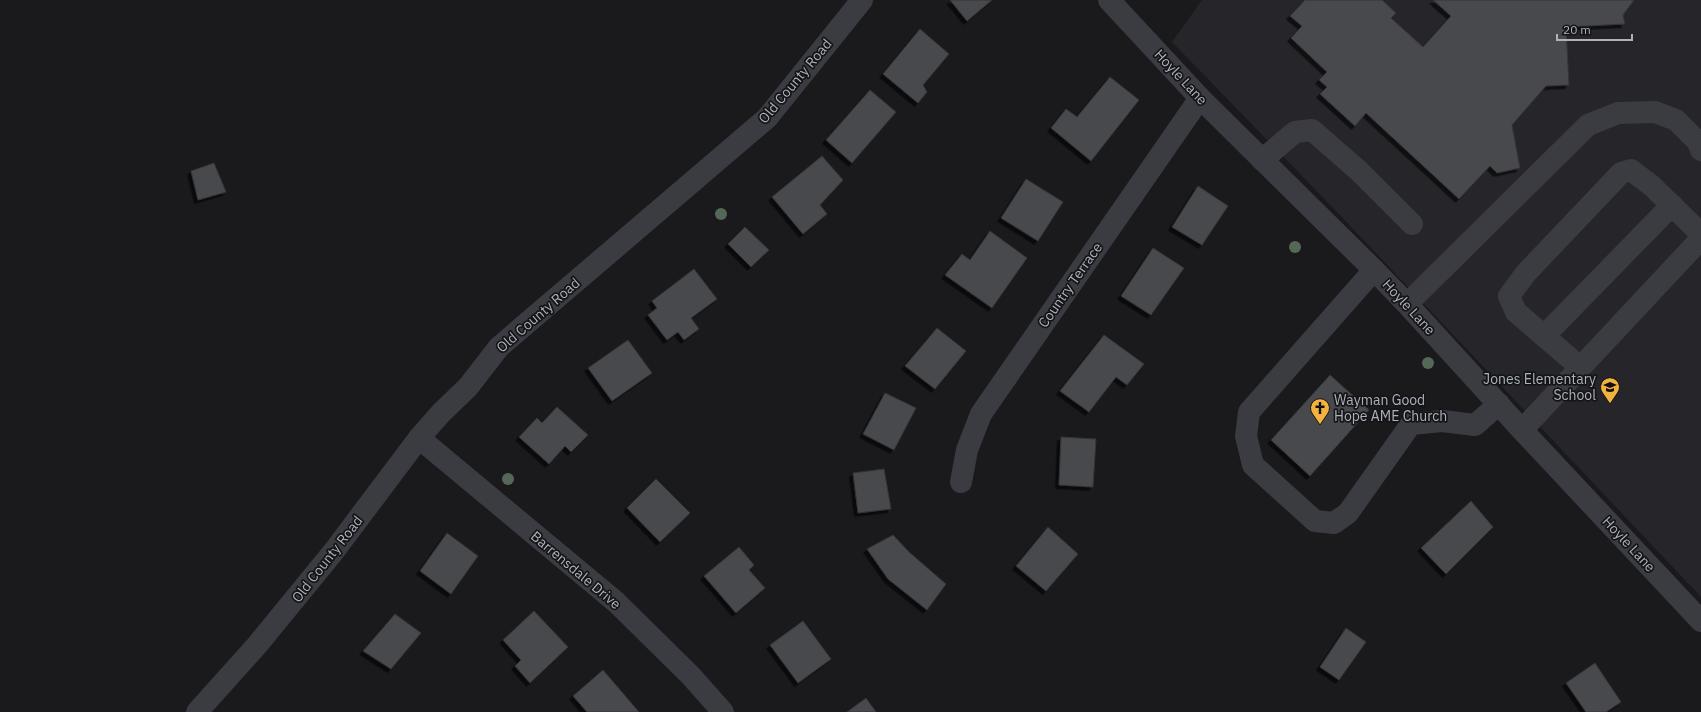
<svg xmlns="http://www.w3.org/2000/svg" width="1701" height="712" font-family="'IBM Plex Sans',sans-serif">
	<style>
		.built { fill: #26262a }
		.building { fill: #47484d; stroke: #343439; filter: url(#shadow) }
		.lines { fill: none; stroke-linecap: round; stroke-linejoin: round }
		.minor { stroke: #3b3c42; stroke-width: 22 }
		.tree { fill: #556757 }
		.labels { text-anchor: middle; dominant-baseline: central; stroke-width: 3.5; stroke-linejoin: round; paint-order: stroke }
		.street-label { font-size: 14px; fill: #adb2bc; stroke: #151518 }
		.poi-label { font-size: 14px; fill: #adb2bc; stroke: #151518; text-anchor: end }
	</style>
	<defs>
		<filter id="shadow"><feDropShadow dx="-3.5" dy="3.5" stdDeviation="0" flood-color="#0009"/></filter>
	</defs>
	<rect width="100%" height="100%" fill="#1a1a1d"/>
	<polygon class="built" points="1202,0 1701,0 1701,597 1337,212 1172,42"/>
	<g class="building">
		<polygon points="950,0 992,0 967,21"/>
		<polygon points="1305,0 1382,0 1396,13 1391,18 1423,47 1451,16 1433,0 1634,0 1623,15 1625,24 1566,27 1569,85 1546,86 1512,125 1520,168 1497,173 1490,166 1459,199 1366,113 1355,126 1320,94 1327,87 1319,80 1327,72 1291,38 1302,26 1290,16"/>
		<polygon points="920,29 949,54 923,85 927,92 918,103 883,74"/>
		<polygon points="1110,77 1139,100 1091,161 1051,128 1066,109 1077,117"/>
		<polygon points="870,90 896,112 852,163 826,140"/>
		<polygon points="822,156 843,180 820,205 827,214 803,234 772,197"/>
		<polygon points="214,163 226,192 198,200 191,171"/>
		<polygon points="1026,179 1063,202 1038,241 1001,218"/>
		<polygon points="1198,186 1228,206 1202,245 1172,227"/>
		<polygon points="745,227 769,250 751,267 728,244"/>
		<polygon points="990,231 1027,258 992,308 945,275 962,254 970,260"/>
		<polygon points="1153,248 1184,268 1151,315 1121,296"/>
		<polygon points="694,269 717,299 691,318 699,329 684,340 678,332 667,340 648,315 657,308 652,301"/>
		<polygon points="937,328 966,351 935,389 905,366"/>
		<polygon points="1104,335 1144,364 1127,385 1116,377 1089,412 1060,391"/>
		<polygon points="628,340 652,373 612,401 588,368"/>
		<polygon points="1330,375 1369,410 1310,476 1271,440"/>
		<polygon points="885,393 916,408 894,450 863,434"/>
		<polygon points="557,407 588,435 571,452 565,446 549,464 519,437 537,418 542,423"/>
		<polygon points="1061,437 1096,439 1093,487 1059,485"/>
		<polygon points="884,469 891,509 858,513 853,473"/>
		<polygon points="656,479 690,513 660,542 627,508"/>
		<polygon points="1471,501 1493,527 1446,574 1421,548"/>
		<polygon points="1048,527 1078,554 1046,591 1016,566"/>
		<polygon points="447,533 478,556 451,594 420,571"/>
		<polygon points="893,535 909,552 946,584 927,610 888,579 867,549"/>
		<polygon points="739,547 754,565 749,570 765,588 736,613 704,576"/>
		<polygon points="534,611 568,647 530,683 515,666 521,660 503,640"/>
		<polygon points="395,614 421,633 391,669 363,651"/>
		<polygon points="803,621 831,659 798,683 770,645"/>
		<polygon points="1346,628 1366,642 1339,680 1320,667"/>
		<polygon points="1595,663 1621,702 1606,712 1586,712 1566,683"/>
		<polygon points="603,670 639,712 587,712 573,696"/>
		<polygon points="866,698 876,712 847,712"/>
	</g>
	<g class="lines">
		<g class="minor">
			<polyline points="1109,0 1200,98 1374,270 1407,304 1522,430 1701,621"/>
			<polyline points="1262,160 1295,132 1312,130 1359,171 1412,224"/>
			<polyline points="1374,270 1249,412 1246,436 1253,465 1315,521 1334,523 1348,513 1411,424 1442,421 1475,425 1499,404"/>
			<polyline points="1407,304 1588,125 1618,113 1655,112 1676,120 1698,142 1701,150"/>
			<polyline points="1544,336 1672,205"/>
			<polyline points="1580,367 1516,312 1509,296 1526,273 1621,173 1631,170 1652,186 1701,234"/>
			<polyline points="1522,430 1696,244 1701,236"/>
			<polyline points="419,438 616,602 691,676 723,712"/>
			<polyline points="961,482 967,450 981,414 1200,98"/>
			<polyline points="197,712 258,644 334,551 419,438 441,413 468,387 499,347 767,118 862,0"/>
		</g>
	</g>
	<g class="tree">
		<circle cx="721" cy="214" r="6"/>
		<circle cx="1295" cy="247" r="6"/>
		<circle cx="1428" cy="363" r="6"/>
		<circle cx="508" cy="479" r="6"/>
	</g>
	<defs>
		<g id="school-pin" transform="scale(1)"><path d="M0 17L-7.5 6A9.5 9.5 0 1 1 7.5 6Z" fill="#f1b33e" stroke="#151518"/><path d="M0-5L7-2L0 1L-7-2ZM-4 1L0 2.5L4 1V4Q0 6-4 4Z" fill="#111"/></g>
		<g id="church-pin" transform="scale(1)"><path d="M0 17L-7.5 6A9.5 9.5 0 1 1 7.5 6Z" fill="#f1b33e" stroke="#151518"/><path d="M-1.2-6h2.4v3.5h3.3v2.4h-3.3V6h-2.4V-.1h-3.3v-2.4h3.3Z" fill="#111"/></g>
	</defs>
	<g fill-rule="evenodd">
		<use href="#school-pin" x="1610" y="387"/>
		<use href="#church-pin" x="1320" y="408"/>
	</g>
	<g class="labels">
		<g class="street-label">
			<text transform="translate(1181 77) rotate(47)">Hoyle Lane</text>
			<text transform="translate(795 81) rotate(-50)">Old County Road</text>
			<text transform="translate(1070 285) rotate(-55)">Country Terrace</text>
			<text transform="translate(1409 307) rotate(47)">Hoyle Lane</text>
			<text transform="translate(538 315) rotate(-41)">Old County Road</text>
			<text transform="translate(1629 544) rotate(47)">Hoyle Lane</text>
			<text transform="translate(327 559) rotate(-52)">Old County Road</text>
			<text transform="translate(576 570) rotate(40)">Barrensdale Drive</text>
		</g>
		<g class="poi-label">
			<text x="1596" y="379">Jones Elementary<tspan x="1596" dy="16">School</tspan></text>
			<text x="1334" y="400" text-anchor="start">Wayman Good<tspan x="1334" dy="16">Hope AME Church</tspan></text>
		</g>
	</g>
	<path d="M1557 34v6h75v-6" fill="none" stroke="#adb2bc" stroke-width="2"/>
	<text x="1563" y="34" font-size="12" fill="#adb2bc" stroke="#151518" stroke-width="3" paint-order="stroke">20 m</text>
</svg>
